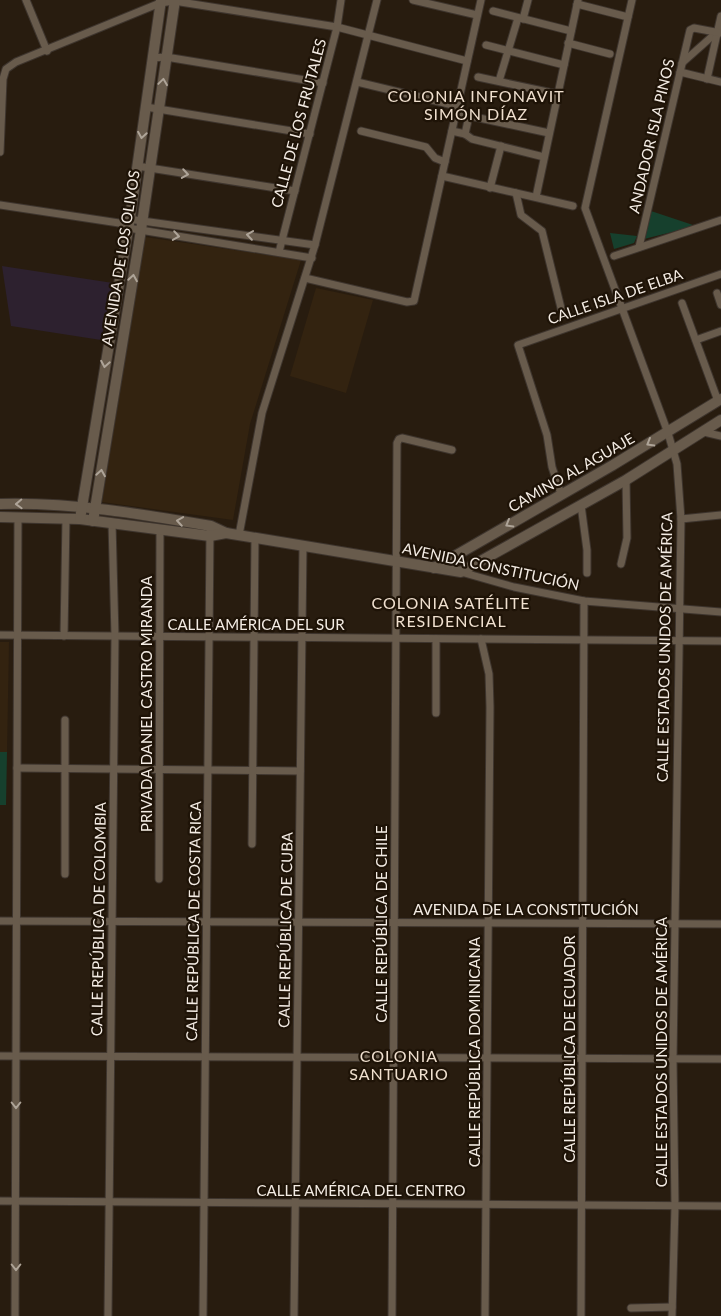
<svg xmlns="http://www.w3.org/2000/svg" width="721" height="1316" font-family="Lato,sans-serif">
	<style>
		.built { fill: #332310 }
		.medical { fill: #2d212f }
		.green { fill: #16402d }
		.lines { fill: none; stroke-linecap: round; stroke-linejoin: round }
		.street-casing { stroke: #3e352e; stroke-width: 9 }
		.secondary-casing { stroke: #3e352e; stroke-width: 12 }
		.street { stroke: #685b4c; stroke-width: 7 }
		.secondary { stroke: #685b4c; stroke-width: 10 }
		.oneway { stroke: #aea498 }
		.labels { text-anchor: middle; dominant-baseline: central; stroke-width: 4.5; stroke-linejoin: round; paint-order: stroke }
		.street-label { font-size: 15px; fill: #f4ece4; stroke: #1e1307 }
		.neighbourhood-label { font-size: 16px; letter-spacing: 1px; fill: #f0e0cf; stroke: #1e1307 }
	</style>
	<rect width="100%" height="100%" fill="#281c0f"/>
	<g class="built">
		<polygon points="145,237 301,260 250,424 233,520 102,502"/>
		<polygon points="316,288 373,300 346,393 290,376"/>
		<polygon points="0,642 9,642 7,752 0,752"/>
	</g>
	<polygon class="medical" points="2,266 113,283 101,340 11,326"/>
	<g class="green">
		<polygon points="651,211 696,226 644,239"/>
		<polygon points="610,233 637,236 634,243 614,249"/>
		<polygon points="0,752 7,752 6,805 0,805"/>
	</g>
	<g class="lines">
		<g class="street-casing">
			<g id="street">
				<polyline points="26,0 47,51"/>
				<polyline points="413,0 477,15"/>
				<polyline points="632,0 585,208 668,433 677,464 681,519 673,1059 675,1206 672,1316"/>
				<polyline points="577,4 628,17"/>
				<polyline points="493,11 571,31"/>
				<polyline points="523,19 528,0"/>
				<polyline points="568,43 610,54"/>
				<polyline points="486,45 564,65"/>
				<polyline points="152,58 166,57 323,83"/>
				<polyline points="682,63 717,32"/>
				<polyline points="680,72 721,82"/>
				<polyline points="478,77 557,94"/>
				<polyline points="707,79 721,16"/>
				<polyline points="499,81 518,18"/>
				<polyline points="357,82 457,106"/>
				<polyline points="146,107 310,134"/>
				<polyline points="456,113 549,133"/>
				<polyline points="361,131 426,147 435,158 445,162"/>
				<polyline points="452,131 465,134 472,139 544,157"/>
				<polyline points="465,134 469,116"/>
				<polyline points="0,152 3,79 6,69 16,62 160,3 174,1 337,27 467,61"/>
				<polyline points="137,166 295,191"/>
				<polyline points="442,176 573,206"/>
				<polyline points="490,188 501,146"/>
				<polyline points="516,193 521,215 542,231 562,312"/>
				<polyline points="536,197 578,0"/>
				<polyline points="0,205 119,223 128,228 312,258"/>
				<polyline points="128,219 315,245"/>
				<polyline points="639,247 690,30 694,28 721,33"/>
				<polyline points="279,252 337,27 341,0"/>
				<polyline points="614,256 721,220"/>
				<polyline points="305,278 407,302 414,301 481,0"/>
				<polyline points="717,293 721,305"/>
				<polyline points="682,303 718,401"/>
				<polyline points="696,340 721,331"/>
				<polyline points="704,432 721,436"/>
				<polyline points="561,494 552,467 547,435 518,345 721,274"/>
				<polyline points="581,505 587,550 587,573"/>
				<polyline points="681,519 721,515"/>
				<polyline points="239,535 262,413 315,245 377,0"/>
				<polyline points="621,564 627,538 626,480"/>
				<polyline points="461,572 514,587 584,601 721,612"/>
				<polyline points="0,635 721,641"/>
				<polyline points="64,636 66,518"/>
				<polyline points="436,639 436,713"/>
				<polyline points="481,639 489,674 490,707 485,1316"/>
				<polyline points="17,768 300,771"/>
				<polyline points="252,844 255,537"/>
				<polyline points="65,874 65,720"/>
				<polyline points="159,879 160,530"/>
				<polyline points="0,921 721,924"/>
				<polyline points="0,1056 721,1059"/>
				<polyline points="0,1201 721,1206"/>
				<polyline points="631,1308 672,1307"/>
				<polyline points="15,1316 18,517"/>
				<polyline points="108,1316 115,636 112,523"/>
				<polyline points="203,1316 210,531"/>
				<polyline points="294,1316 303,545"/>
				<polyline points="392,1316 397,443 399,439 402,438 452,450"/>
				<polyline points="581,1316 584,601"/>
			</g>
		</g>
		<g class="secondary-casing">
			<g id="secondary">
				<path d="M 0,504 C 71,502 141,514 211,526 L 226,533"/>
				<polyline points="0,517 80,519 210,536 226,533 461,572 626,480 721,420"/>
				<polyline points="80,519 130,218 161,0"/>
				<polyline points="93,521 141,230 175,0"/>
				<polyline points="434,568 613,465 721,399"/>
			</g>
		</g>
		<use href="#street" class="street"/>
		<use href="#secondary" class="secondary"/>
	</g>
	<defs><path id="oneway-chevron" d="M-2-3.5L2.5 0L-2 3.5" fill="none" stroke-width="1.6" stroke-linecap="round" stroke-linejoin="round" transform="scale(1.25)"/></defs>
	<g class="oneway">
		<use href="#oneway-chevron" transform="translate(163 82) rotate(-82)"/>
		<use href="#oneway-chevron" transform="translate(142 135) rotate(99)"/>
		<use href="#oneway-chevron" transform="translate(185 174) rotate(9)"/>
		<use href="#oneway-chevron" transform="translate(250 235) rotate(-172)"/>
		<use href="#oneway-chevron" transform="translate(176 236) rotate(9)"/>
		<use href="#oneway-chevron" transform="translate(133 278) rotate(-81)"/>
		<use href="#oneway-chevron" transform="translate(105 364) rotate(100)"/>
		<use href="#oneway-chevron" transform="translate(650 443) rotate(150)"/>
		<use href="#oneway-chevron" transform="translate(101 473) rotate(-81)"/>
		<use href="#oneway-chevron" transform="translate(19 504) rotate(178)"/>
		<use href="#oneway-chevron" transform="translate(180 521) rotate(-171)"/>
		<use href="#oneway-chevron" transform="translate(509 524) rotate(150)"/>
		<use href="#oneway-chevron" transform="translate(16 1105) rotate(90)"/>
		<use href="#oneway-chevron" transform="translate(16 1267) rotate(90)"/>
	</g>
	<g class="labels">
		<g class="street-label">
			<text transform="translate(298 123) rotate(-75)">CALLE DE LOS FRUTALES</text>
			<text transform="translate(651 136) rotate(-77)">ANDADOR ISLA PINOS</text>
			<text transform="translate(120 258) rotate(-81)">AVENIDA DE LOS OLIVOS</text>
			<text transform="translate(615 296) rotate(-19)">CALLE ISLA DE ELBA</text>
			<text transform="translate(571 472) rotate(-30)">CAMINO AL AGUAJE</text>
			<text transform="translate(491 566) rotate(12)">AVENIDA CONSTITUCIÓN</text>
			<text x="256" y="624">CALLE AMÉRICA DEL SUR</text>
			<text transform="translate(664 647) rotate(-89)">CALLE ESTADOS UNIDOS DE AMÉRICA</text>
			<text transform="translate(146 704) rotate(-90)">PRIVADA DANIEL CASTRO MIRANDA</text>
			<text x="526" y="909">AVENIDA DE LA CONSTITUCIÓN</text>
			<text transform="translate(98 919) rotate(-89)">CALLE REPÚBLICA DE COLOMBIA</text>
			<text transform="translate(193 921) rotate(-89)">CALLE REPÚBLICA DE COSTA RICA</text>
			<text transform="translate(381 924) rotate(-90)">CALLE REPÚBLICA DE CHILE</text>
			<text transform="translate(285 930) rotate(-89)">CALLE REPÚBLICA DE CUBA</text>
			<text transform="translate(569 1049) rotate(-90)">CALLE REPÚBLICA DE ECUADOR</text>
			<text transform="translate(474 1052) rotate(-90)">CALLE REPÚBLICA DOMINICANA</text>
			<text transform="translate(661 1052) rotate(-90)">CALLE ESTADOS UNIDOS DE AMÉRICA</text>
			<text x="361" y="1190">CALLE AMÉRICA DEL CENTRO</text>
		</g>
		<g class="neighbourhood-label">
			<text x="476" y="95">COLONIA INFONAVIT<tspan x="476" dy="18">SIMÓN DÍAZ</tspan></text>
			<text x="451" y="602">COLONIA SATÉLITE<tspan x="451" dy="18">RESIDENCIAL</tspan></text>
			<text x="399" y="1055">COLONIA<tspan x="399" dy="18">SANTUARIO</tspan></text>
		</g>
	</g>
</svg>
